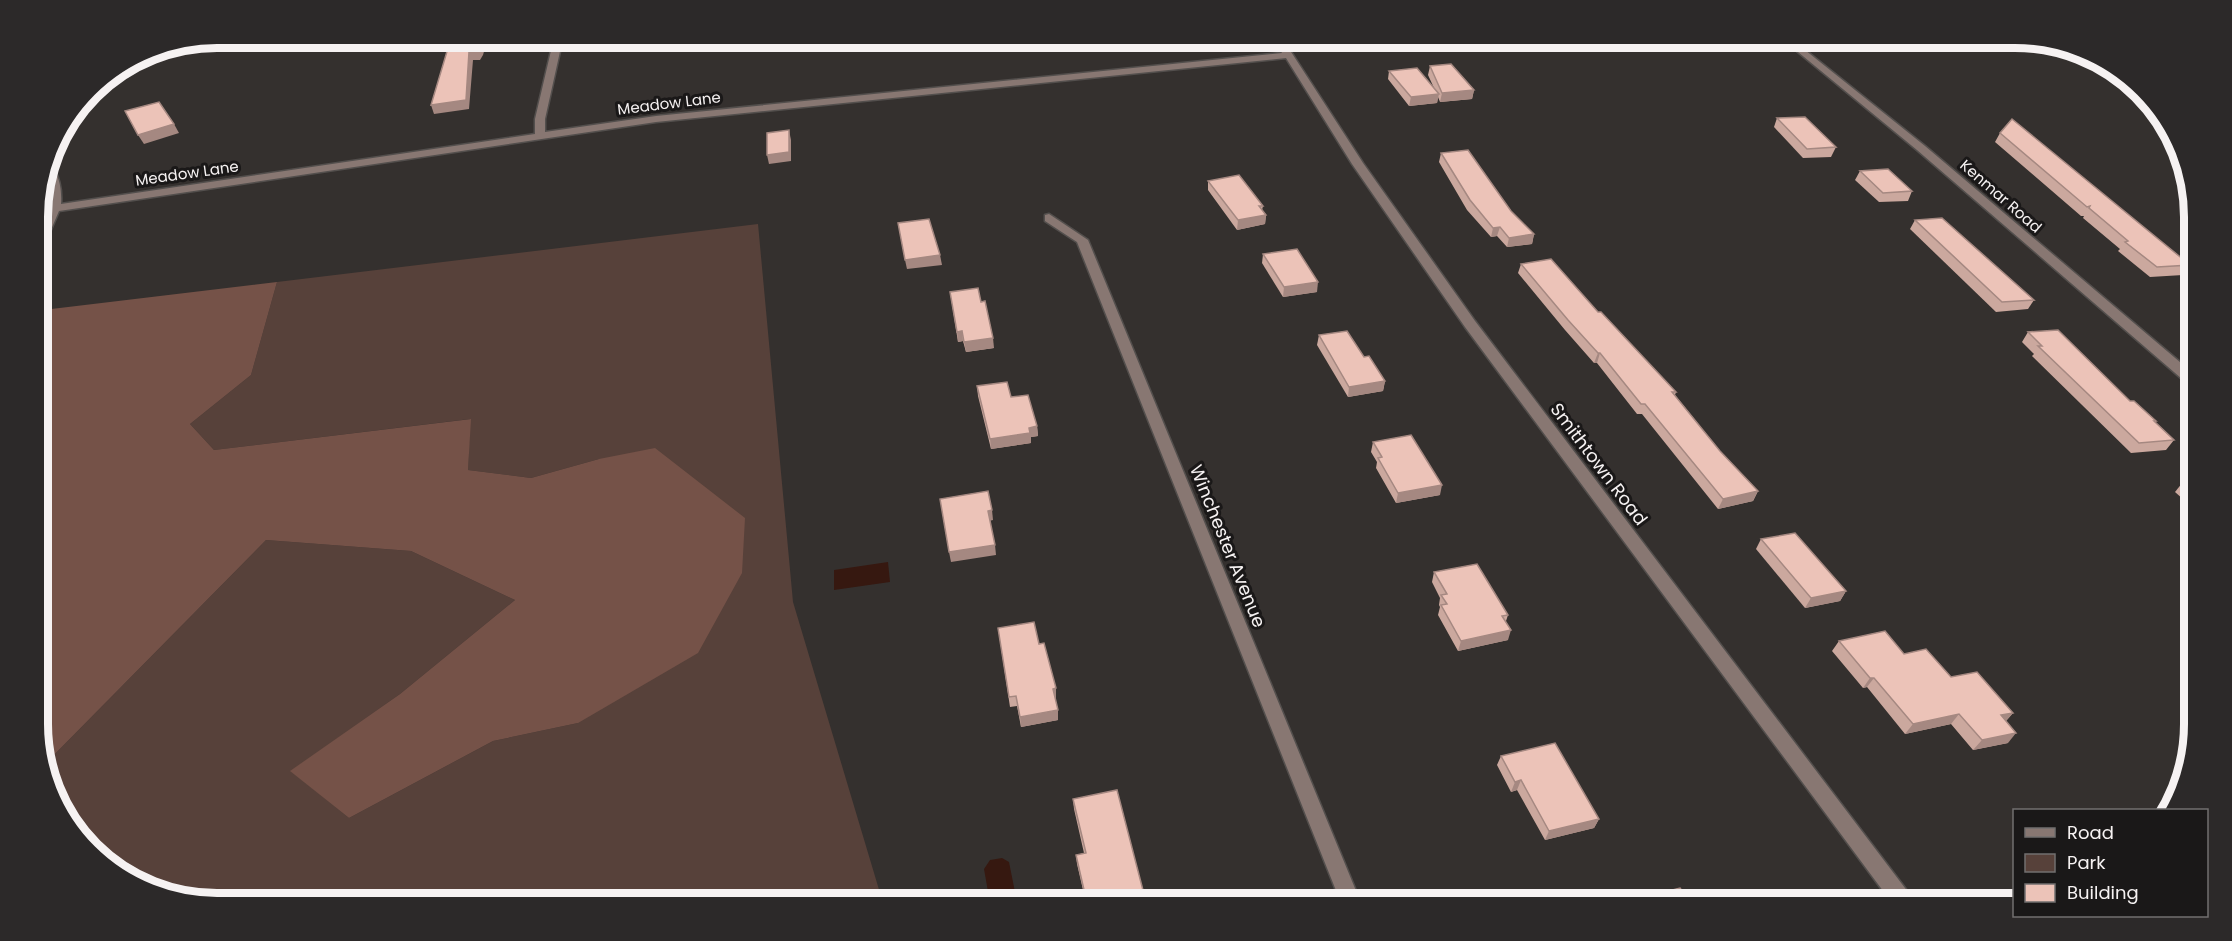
<svg xmlns="http://www.w3.org/2000/svg" width="2232" height="941" font-family="Poppins,sans-serif">
	<style>
		.green { fill: #57413a }
		.forest { fill: #755248 }
		.water { fill: #361810 }
		.lines { fill: none; stroke-linecap: round; stroke-linejoin: round }
		.minor-casing { stroke: #534f4d; stroke-width: 3 }
		.minor { fill: #887772; fill-rule: evenodd }
		.wall { fill: #cba89e }
		.shaded-wall { fill: #a58881 }
		.building { fill: #ecc3b8; stroke: #a58881; stroke-width: 1.5 }
		.labels { text-anchor: middle; dominant-baseline: central; stroke-width: 6; stroke-linejoin: round; paint-order: stroke }
		.far-street-label { font-size: 15px; fill: #f6f2f2; stroke: #1a1818 }
		.street-label { font-size: 18px; fill: #f6f2f2; stroke: #1a1818 }
		.rim { fill: none; stroke: #f6f2f2; stroke-width: 8 }
	</style>
	<rect width="100%" height="100%" fill="#34302e"/>
	<polygon class="green" points="758,224 793,602 883,903 217,903 149,890 75,834 46,763 266,540 411,551 515,600 400,694 291,771 349,818 493,741 578,723 599,459 531,478 468,470 470,419 214,450 190,424 251,375 277,282"/>
	<polygon class="forest" points="277,282 251,375 190,424 214,450 471,419 468,470 531,478 599,459 655,448 745,518 742,573 698,653 578,723 493,741 349,818 290,771 400,694 515,600 411,551 266,540 46,763 39,748 38,321 43,310"/>
	<g class="water">
		<polygon points="888,562 890,582 834,590 834,570"/>
		<polygon points="1002,858 1009,862 1015,892 1021,891 1029,897 1035,896 1037,903 990,903 984,869 990,860"/>
	</g>
	<g class="lines">
		<g class="minor-casing">
			<g id="minor">
				<path d="M 554,38 L 563,38 L 545,119 L 545,132 L 656,116 L 1282,53 L 1273,38 L 1282,38 L 1363,163 L 1475,321 L 1911,896 L 1914,903 L 1892,903 L 1465,327 L 1352,164 L 1286,58 L 656,122 L 59,211 L 44,246 L 38,250 C 38,230 47,221 49,203 C 51,190 45,179 48,166 C 60,171 62,192 61,204 L 535,134 L 535,119 Z"/>
				<polygon points="1781,38 1790,38 1925,146 2194,374 2194,386 2189,385 1917,150"/>
				<polygon points="1049,214 1088,240 1361,903 1341,903 1077,242 1045,221 1045,215"/>
			</g>
		</g>
		<use href="#minor" class="minor"/>
	</g>
	<g class="wall">
		<polygon points="1430,66 1474,90 1472,99 1440,102 1438,97 1437,103 1409,106 1388,79 1389,71 1434,88 1428,75"/>
		<polygon points="1777,118 1836,147 1831,157 1803,158 1774,127"/>
		<polygon points="2000,133 2190,265 2183,275 2150,277 2118,251 2120,249 2083,218 2084,216 2081,216 1995,142"/>
		<polygon points="1441,153 1511,211 1534,234 1532,244 1507,247 1497,236 1491,237 1467,210 1439,162"/>
		<polygon points="1860,171 1912,191 1908,201 1879,202 1855,180"/>
		<polygon points="1208,181 1263,206 1262,210 1266,215 1265,224 1237,230 1208,190"/>
		<polygon points="1915,220 2034,300 2028,309 1996,312 1910,229"/>
		<polygon points="1263,254 1317,292 1283,297 1262,263"/>
		<polygon points="1521,264 1598,312 1676,392 1675,395 1720,451 1758,491 1753,501 1718,509 1642,414 1637,414 1597,363 1594,363 1565,330 1518,273"/>
		<polygon points="950,292 994,348 966,352 963,341 958,342"/>
		<polygon points="2028,332 2130,401 2156,421 2155,422 2174,440 2166,450 2131,453 2032,356 2034,354 2022,342"/>
		<polygon points="1319,335 1364,357 1385,381 1383,391 1348,397 1317,345"/>
		<polygon points="977,386 1011,397 1037,426 1038,436 1031,437 1031,443 991,449 978,396"/>
		<polygon points="1373,442 1440,495 1396,503 1376,468 1377,462 1371,452"/>
		<polygon points="2194,480 2194,509 2175,492 2183,482"/>
		<polygon points="1761,539 1846,591 1840,601 1805,608 1756,549"/>
		<polygon points="1434,572 1508,615 1506,621 1508,640 1458,651 1438,615 1440,607 1439,605 1440,598 1432,582"/>
		<polygon points="998,628 1056,688 1056,698 1055,699 1058,720 1021,727 1017,706 1010,707"/>
		<polygon points="1839,641 1904,654 1951,677 2013,713 2006,721 2008,743 1973,750 1951,724 1905,734 1867,687 1863,688 1832,651"/>
		<polygon points="1501,756 1599,819 1594,828 1545,840 1517,790 1511,792 1497,765"/>
		<polygon points="1073,799 1144,903 1086,903 1077,864 1076,855 1084,853 1074,809"/>
		<polygon points="1652,895 1690,903 1651,903 1649,900"/>
	</g>
	<g class="shaded-wall">
		<polygon points="483,38 488,38 483,55 480,60 473,60 469,109 434,114 431,105 469,52"/>
		<polygon points="177,45 168,58 137,61 136,59 149,51"/>
		<polygon points="1474,90 1472,99 1440,102 1442,93"/>
		<polygon points="1439,94 1437,103 1409,106 1411,97"/>
		<polygon points="174,124 179,133 144,144 138,135"/>
		<polygon points="789,130 791,140 791,161 769,164 767,155"/>
		<polygon points="1266,215 1265,224 1237,230 1238,220"/>
		<polygon points="1500,227 1497,236 1491,237 1493,228"/>
		<polygon points="1534,234 1532,244 1507,247 1509,238"/>
		<polygon points="940,255 942,265 907,269 905,260"/>
		<polygon points="1318,282 1317,292 1283,297 1284,287"/>
		<polygon points="962,331 963,341 958,342 957,332"/>
		<polygon points="993,338 994,348 966,352 964,342"/>
		<polygon points="1598,353 1600,353 1597,363 1594,363"/>
		<polygon points="1385,381 1383,391 1348,397 1349,387"/>
		<polygon points="1037,426 1038,436 1031,437 1031,443 991,449 990,439 1029,428"/>
		<polygon points="1442,485 1440,495 1396,503 1398,493"/>
		<polygon points="1758,491 1753,501 1718,509 1723,499"/>
		<polygon points="992,510 993,520 989,521 988,511"/>
		<polygon points="995,545 996,555 951,562 949,552"/>
		<polygon points="1846,591 1840,601 1805,608 1811,598"/>
		<polygon points="1511,630 1508,640 1458,651 1461,641"/>
		<polygon points="1870,678 1874,678 1867,687 1863,688"/>
		<polygon points="1056,688 1056,698 1053,699 1053,689"/>
		<polygon points="1058,710 1058,720 1021,727 1020,717"/>
		<polygon points="2013,713 2005,722 2001,715"/>
		<polygon points="1959,714 1951,724 1905,734 1913,724"/>
		<polygon points="2016,733 2008,743 1973,750 1982,740"/>
		<polygon points="1521,780 1517,790 1511,792 1515,782"/>
		<polygon points="1599,819 1594,828 1545,840 1549,831"/>
		<polygon points="1145,898 1144,903 1119,903"/>
	</g>
	<g class="building">
		<polygon points="451,38 483,38 480,46 477,51 469,52 466,100 431,105"/>
		<polygon points="1451,64 1474,90 1442,93 1430,66"/>
		<polygon points="1417,68 1439,94 1411,97 1389,71"/>
		<polygon points="159,102 174,124 138,135 125,111"/>
		<polygon points="1805,117 1836,147 1807,149 1777,118"/>
		<polygon points="2012,119 2190,265 2157,267 2125,242 2128,241 2089,208 2090,206 2087,207 2000,133"/>
		<polygon points="789,130 789,152 767,155 767,133"/>
		<polygon points="1468,150 1511,211 1534,234 1509,238 1500,227 1493,228 1470,200 1441,153"/>
		<polygon points="1888,169 1912,191 1883,193 1860,171"/>
		<polygon points="1239,175 1263,206 1259,206 1266,215 1238,220 1208,181"/>
		<polygon points="1942,218 2034,300 2002,302 1915,220"/>
		<polygon points="929,219 940,255 905,260 898,223"/>
		<polygon points="1297,249 1318,282 1284,287 1263,254"/>
		<polygon points="1551,259 1598,312 1601,312 1676,392 1672,392 1720,451 1758,491 1723,499 1645,404 1641,404 1600,353 1598,353 1568,320 1521,264"/>
		<polygon points="978,288 981,302 985,301 993,338 964,342 962,331 957,332 950,292"/>
		<polygon points="2058,330 2130,401 2134,401 2156,421 2154,421 2174,440 2139,443 2038,346 2042,346 2028,332"/>
		<polygon points="1347,331 1364,357 1369,356 1385,381 1349,387 1319,335"/>
		<polygon points="1007,382 1011,397 1028,395 1037,426 1029,428 1030,433 990,439 977,386"/>
		<polygon points="1411,435 1442,485 1398,493 1378,458 1382,457 1373,442"/>
		<polygon points="2194,480 2194,491 2183,482"/>
		<polygon points="988,491 992,510 988,511 995,545 949,552 940,499"/>
		<polygon points="1795,533 1846,591 1811,598 1761,539"/>
		<polygon points="1477,564 1508,615 1502,616 1511,630 1461,641 1441,605 1447,604 1441,595 1447,594 1434,572"/>
		<polygon points="1034,622 1039,644 1044,643 1056,688 1053,689 1058,710 1020,717 1016,696 1009,697 998,628"/>
		<polygon points="1885,631 1904,654 1926,649 1951,677 1977,672 2013,713 2001,715 2016,733 1982,740 1959,714 1913,724 1874,678 1870,678 1839,641"/>
		<polygon points="1555,743 1599,819 1549,831 1521,780 1515,782 1501,756"/>
		<polygon points="1117,790 1145,898 1119,903 1087,903 1076,855 1086,853 1073,799"/>
		<polygon points="1680,888 1690,903 1657,903 1652,895"/>
	</g>
	<g class="labels">
		<g class="far-street-label">
			<text transform="translate(669 103) rotate(-7)">Meadow Lane</text>
			<text transform="translate(187 173) rotate(-8)">Meadow Lane</text>
			<text transform="translate(2001 196) rotate(41)">Kenmar Road</text>
		</g>
		<g class="street-label">
			<text transform="translate(1599 464) rotate(53)">Smithtown Road</text>
			<text transform="translate(1228 546) rotate(68)">Winchester Avenue</text>
		</g>
	</g>
	<path d="M0 0H2232V941H0ZM217 48H2015A169 169 0 0 1 2184 217V724A169 169 0 0 1 2015 893H217A169 169 0 0 1 48 724V217A169 169 0 0 1 217 48Z" fill="#2c2929" fill-rule="evenodd"/>
	<path class="rim" d="M217 48H2015A169 169 0 0 1 2184 217V724A169 169 0 0 1 2015 893H217A169 169 0 0 1 48 724V217A169 169 0 0 1 217 48Z"/>
	<rect x="2013" y="809" width="195" height="108" fill="#1a1818" stroke="#726f6f" stroke-width="1.5"/>
	<rect x="2025" y="828" width="30" height="9" fill="#887772" stroke="#726f6f" stroke-width="1.5"/>
	<text x="2067" y="839" font-size="18" fill="#f6f2f2">Road</text>
	<rect x="2025" y="854" width="30" height="18" fill="#57413a" stroke="#726f6f" stroke-width="1.5"/>
	<text x="2067" y="869" font-size="18" fill="#f6f2f2">Park</text>
	<rect x="2025" y="884" width="30" height="18" fill="#ecc3b8" stroke="#726f6f" stroke-width="1.5"/>
	<text x="2067" y="899" font-size="18" fill="#f6f2f2">Building</text>
</svg>
